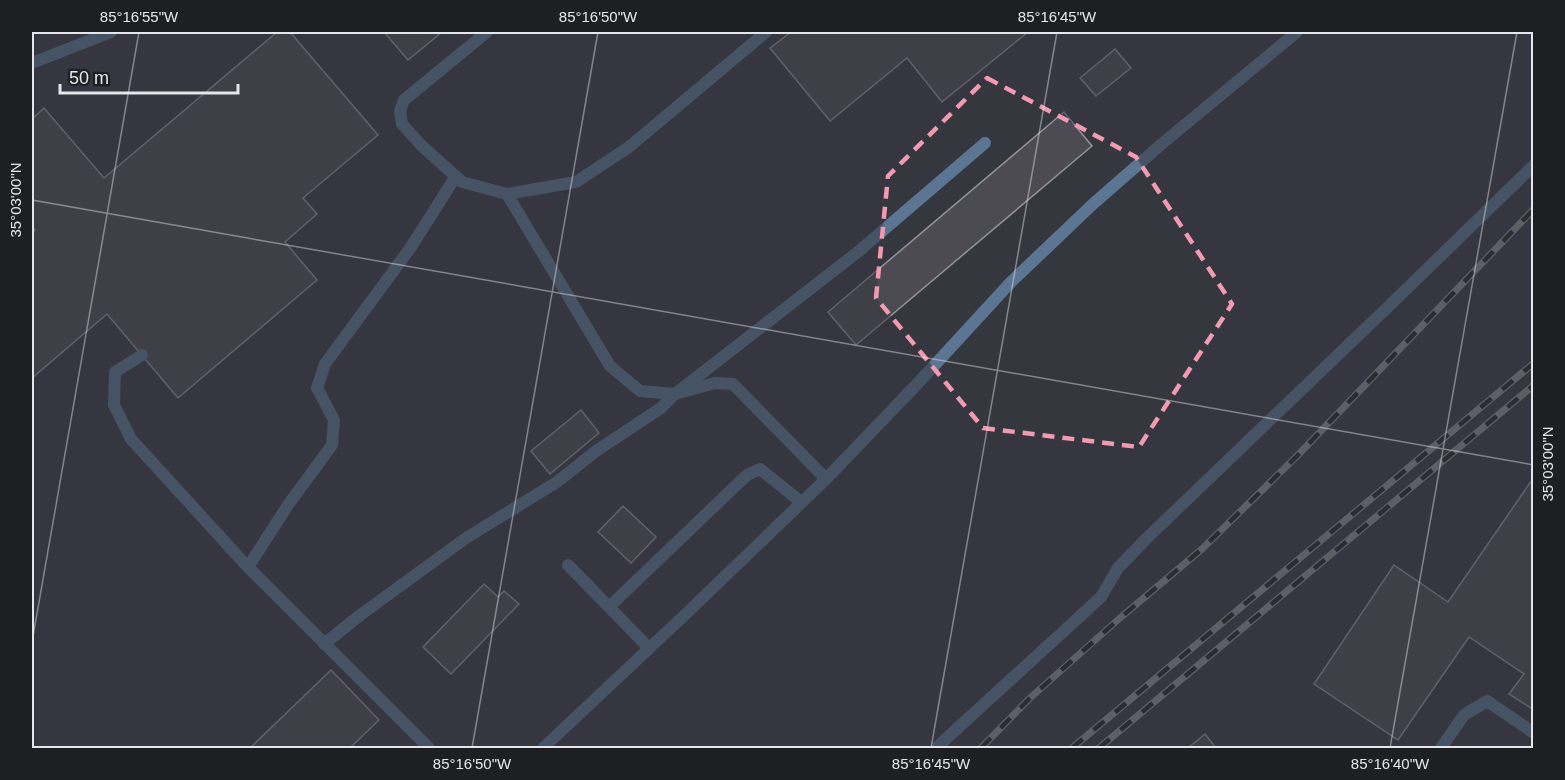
<svg xmlns="http://www.w3.org/2000/svg" width="1565" height="780" font-family="Helvetica,sans-serif">
	<style>
		.building { fill: #4c4b53; stroke: #93939c; stroke-width: 1.5 }
		.lines { fill: none; stroke-linecap: round; stroke-linejoin: round }
		.service { stroke: #5b7593; stroke-width: 12 }
		.rail-casing { stroke: #8f9197; stroke-width: 7 }
		.rail { stroke: #1e1f22; stroke-width: 4.5; stroke-dasharray: 14; stroke-linecap: butt }
		.marked { fill: none; stroke: #f29ab0; stroke-width: 4.5; stroke-dasharray: 12 8; stroke-linejoin: round }
		.ticks { fill: none; stroke: #e5e6eb; stroke-width: 1.5; stroke-opacity: 0.45 }
		.neatline { fill: none; stroke: #e5e6eb; stroke-width: 2 }
		.ticks-label { font-size: 15px; text-anchor: middle; fill: #e5e6eb }
	</style>
	<rect width="100%" height="100%" fill="#35373f"/>
	<g class="building">
		<polygon points="277,32 290,32 378,135 303,198 317,214 285,242 317,280 178,398 107,314 32,378 32,234 35,230 32,226 32,119 44,108 104,178"/>
		<polygon points="384,32 442,32 408,60"/>
		<polygon points="791,32 1028,32 942,102 907,58 830,121 770,48"/>
		<polygon points="1115,49 1131,68 1096,96 1080,78"/>
		<polygon points="1064,112 1092,146 856,345 828,312"/>
		<polygon points="581,410 599,433 550,474 531,451"/>
		<polygon points="1534,477 1534,710 1509,694 1524,674 1469,637 1398,740 1314,684 1394,565 1448,602"/>
		<polygon points="623,506 656,537 631,563 598,532"/>
		<polygon points="484,584 498,597 504,591 519,604 451,674 423,647"/>
		<polygon points="331,670 379,720 350,748 250,748"/>
		<polygon points="1205,734 1216,748 1188,748"/>
	</g>
	<g class="lines">
		<g class="service">
			<polyline points="487,32 404,100 400,111 402,124 422,146 462,182 507,194 576,182 629,147 766,32"/>
			<polyline points="32,63 111,32"/>
			<polyline points="507,194 610,366 640,391 675,394 715,383 733,384 826,479"/>
			<polyline points="142,355 115,372 114,405 131,439 245,564 429,748"/>
			<polyline points="568,565 649,648"/>
			<polyline points="248,567 288,505 332,445 334,420 317,388 325,364 411,247 456,176"/>
			<polyline points="609,607 747,475 760,469 801,502"/>
			<polyline points="324,644 359,616 466,538 557,482 596,451 661,408 675,394 859,251 985,143"/>
			<polyline points="543,748 690,610 826,479 920,381 1011,282 1093,204 1164,142 1297,32"/>
			<polyline points="936,748 1101,597 1118,568 1147,538 1390,305 1534,165"/>
			<polyline points="1441,748 1464,715 1487,701 1534,733"/>
		</g>
		<g class="rail-casing">
			<g id="rail">
				<polyline points="981,748 1030,698 1120,618 1202,549 1296,457 1534,209"/>
				<polyline points="1072,748 1534,363"/>
				<polyline points="1099,748 1534,385"/>
			</g>
		</g>
		<use href="#rail" class="rail"/>
	</g>
	<path d="M0 0H1565V780H0ZM 987,78 L 1136,157 L 1232,304 L 1139,447 L 983,428 L 876,298 L 888,176 Z" fill="#35373f" fill-opacity=".55" fill-rule="evenodd"/>
	<path class="marked" d="M 987,78 L 1136,157 L 1232,304 L 1139,447 L 983,428 L 876,298 L 888,176 Z"/>
	<path class="ticks" d="M 32,200 L 1534,465M 32,642 L 139,32M 472,748 L 598,32M 931,748 L 1057,32M 1390,748 L 1517,32"/>
	<rect width="1565" height="780" fill="none" stroke="#1e1f22" stroke-width="66"/>
	<path d="M60 84v9h178v-9" fill="none" stroke="#e5e6eb" stroke-width="3"/>
	<text x="69" y="84" font-size="18" fill="#e5e6eb" stroke="#1e1f22" stroke-width="4.5" paint-order="stroke">50 m</text>
	<rect x="33" y="33" width="1499" height="714" class="neatline"/>
	<g class="ticks-label">
		<text x="139" y="22">85°16'55"W</text>
		<text x="598" y="22">85°16'50"W</text>
		<text x="1057" y="22">85°16'45"W</text>
		<text transform="translate(16 200) rotate(-90)" y="5">35°03'00"N</text>
		<text transform="translate(1548 464) rotate(-90)" y="5">35°03'00"N</text>
		<text x="472" y="769">85°16'50"W</text>
		<text x="931" y="769">85°16'45"W</text>
		<text x="1390" y="769">85°16'40"W</text>
	</g>
</svg>
